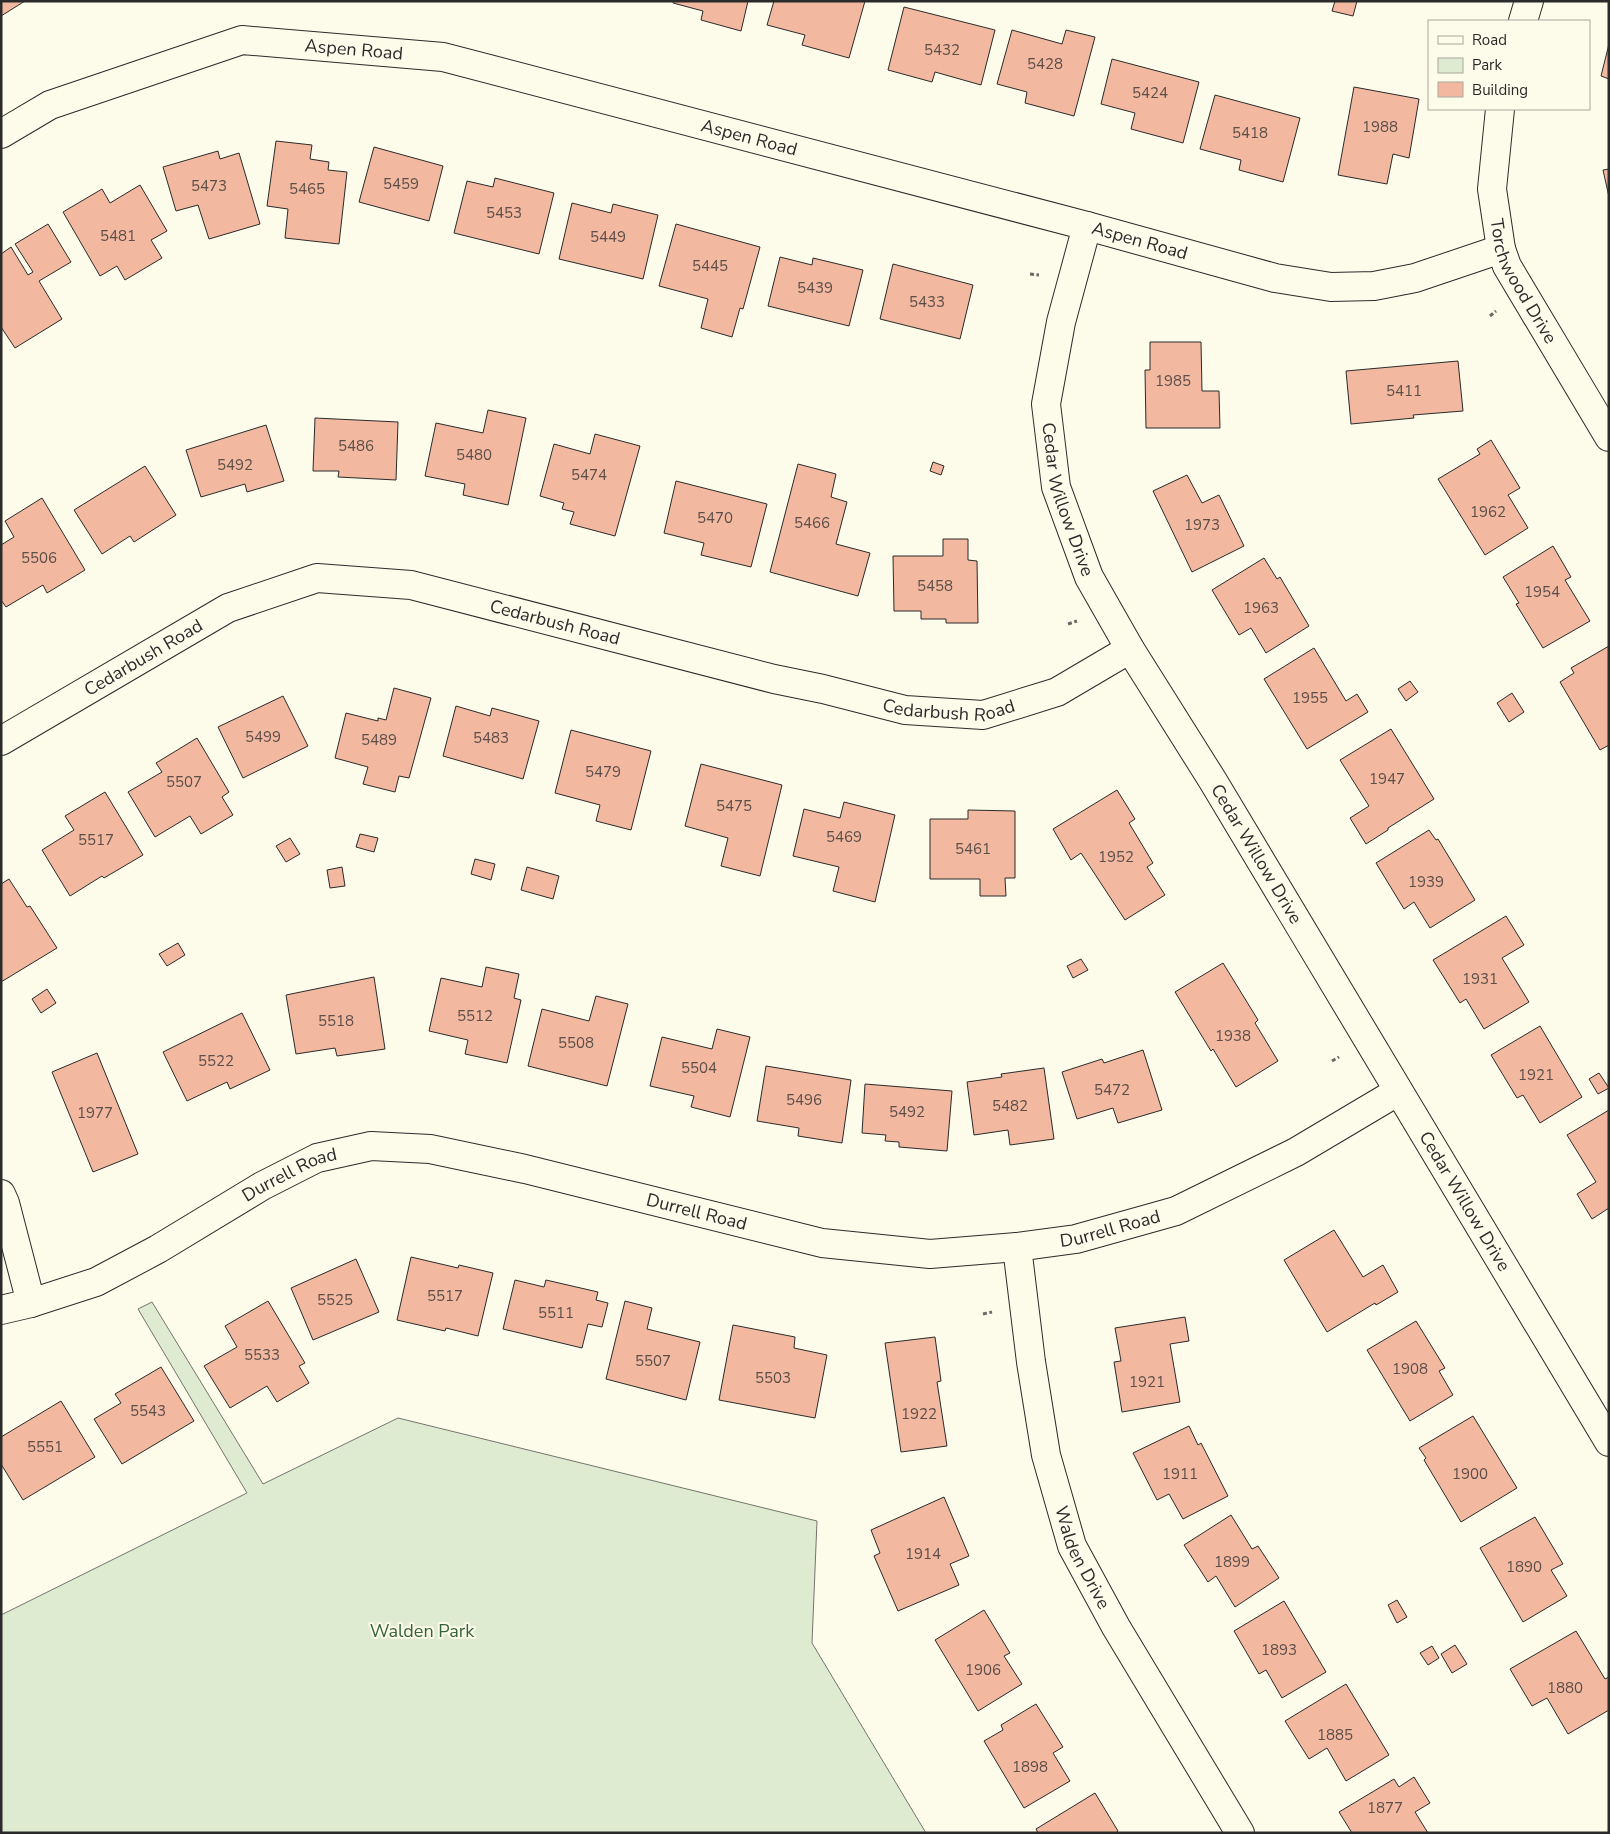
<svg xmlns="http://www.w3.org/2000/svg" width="1610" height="1834" font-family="'Nunito Sans',sans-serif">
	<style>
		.green { fill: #deebd1; stroke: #74746e }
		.building { fill: #f2b8a0; stroke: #2b2b2b }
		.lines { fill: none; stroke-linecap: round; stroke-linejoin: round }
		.minor-casing { stroke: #2b2b2b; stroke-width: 30 }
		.path { stroke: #6a6964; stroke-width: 3; stroke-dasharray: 4 2.5; stroke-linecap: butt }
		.minor { stroke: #fdfbea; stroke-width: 28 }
		.labels { text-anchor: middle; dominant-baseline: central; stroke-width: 4; stroke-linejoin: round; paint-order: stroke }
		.number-label { font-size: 15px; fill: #5d4e48 }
		.street-label { font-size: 18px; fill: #2b2b2b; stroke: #fdfbea }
		.park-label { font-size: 18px; fill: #34623c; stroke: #fdfbea }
	</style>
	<rect width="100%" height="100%" fill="#fdfbea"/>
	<polygon class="green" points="152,1302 263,1484 398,1418 817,1521 812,1643 926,1833 1,1833 1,1615 247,1493 138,1309"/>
	<g class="building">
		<polygon points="1,1 25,1 1,16"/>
		<polygon points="673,1 748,1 741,31 701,20 703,11 673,3"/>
		<polygon points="774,1 865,1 849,58 802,45 805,35 767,25"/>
		<polygon points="1335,1 1357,1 1353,16 1332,11"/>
		<polygon points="904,7 995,30 981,85 935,72 932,82 888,70"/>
		<polygon points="1012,30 1062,44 1066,30 1095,37 1074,116 1025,103 1027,92 997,84"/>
		<polygon points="1609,44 1609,79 1601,76"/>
		<polygon points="1112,59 1199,82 1183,143 1131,129 1135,113 1101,104"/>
		<polygon points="1354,87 1419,99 1409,158 1393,154 1387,184 1338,175"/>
		<polygon points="1215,95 1300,118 1283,182 1239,170 1241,160 1200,149"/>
		<polygon points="276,141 312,145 310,159 329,162 328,170 347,172 339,244 285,238 288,209 267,206"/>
		<polygon points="374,147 443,166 429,221 359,202"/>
		<polygon points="218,151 220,159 239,153 260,224 209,239 198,205 176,211 163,167"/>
		<polygon points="1609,169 1609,197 1603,170"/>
		<polygon points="495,178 554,193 539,254 454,233 467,181 493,187"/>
		<polygon points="140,185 167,231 151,240 162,258 125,280 117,266 100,276 63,212 102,189 110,203"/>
		<polygon points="572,203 611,213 613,204 658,215 643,279 559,259"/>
		<polygon points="48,224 71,262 39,281 62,319 15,348 1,327 1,254 11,247 28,275 33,272 15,244"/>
		<polygon points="676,224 760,247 743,309 740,308 732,337 701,328 708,299 659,286"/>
		<polygon points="780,257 812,265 813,258 863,270 849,326 768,306"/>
		<polygon points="893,264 973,285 960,339 880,319"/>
		<polygon points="1150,342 1201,342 1202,391 1219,391 1220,428 1146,428 1145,370 1150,370"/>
		<polygon points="1458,361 1463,411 1413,415 1414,418 1351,424 1346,371"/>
		<polygon points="488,410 526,418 508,505 463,495 465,484 425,476 436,423 483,433"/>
		<polygon points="315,418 398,422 396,480 338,477 339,471 313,471"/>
		<polygon points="266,425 284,481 247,492 245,484 201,497 186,450"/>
		<polygon points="595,434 640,446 615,536 570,524 574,512 562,509 564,503 540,496 554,444 590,454"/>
		<polygon points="1491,440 1520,488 1508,495 1528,528 1485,555 1438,479 1480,454 1477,449"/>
		<polygon points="933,462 944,466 941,475 930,471"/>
		<polygon points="798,464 836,474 831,497 847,502 836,544 870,553 858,596 770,572"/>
		<polygon points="145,466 176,515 134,542 130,536 102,554 74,510"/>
		<polygon points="1187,475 1202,503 1219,495 1244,546 1192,572 1153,491"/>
		<polygon points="676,481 767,504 751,567 701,555 704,543 664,533"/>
		<polygon points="42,498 85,570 47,593 43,585 6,607 1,600 1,545 14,537 5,521"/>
		<polygon points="943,539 968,539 968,560 977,561 978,623 946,623 946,619 921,619 921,611 894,611 893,556 943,556"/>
		<polygon points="1553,546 1571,577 1565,580 1590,621 1543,648 1516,604 1519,603 1503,577"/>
		<polygon points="1264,558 1277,579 1280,577 1309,626 1266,653 1251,628 1239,635 1212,590"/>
		<polygon points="1609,646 1609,745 1600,750 1560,682 1574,673 1571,668"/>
		<polygon points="1314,648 1346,701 1357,694 1368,712 1307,749 1264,679"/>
		<polygon points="1410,681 1418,692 1406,701 1398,689"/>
		<polygon points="394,688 431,698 409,778 399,776 395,792 363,784 368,767 335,758 346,713 378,721 378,718 386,720"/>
		<polygon points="1512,693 1524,712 1509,722 1497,703"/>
		<polygon points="283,696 308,746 243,778 218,727"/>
		<polygon points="456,706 490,716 492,708 539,721 523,779 443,756"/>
		<polygon points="1391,729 1434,799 1388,828 1388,830 1366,844 1350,818 1369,806 1340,760"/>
		<polygon points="571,730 651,751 631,830 596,821 600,805 555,793"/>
		<polygon points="197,738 229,792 222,797 233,815 201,834 190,816 155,837 128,792 162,772 156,763"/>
		<polygon points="701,764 782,785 760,876 721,866 728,838 685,826"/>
		<polygon points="1117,790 1135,819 1129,823 1153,863 1147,867 1165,895 1125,920 1081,853 1071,860 1053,829"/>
		<polygon points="105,792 143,855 104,878 102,876 70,896 42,850 74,830 65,816"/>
		<polygon points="844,802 895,815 875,902 833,891 839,867 793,856 804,809 840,818"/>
		<polygon points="968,810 1015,811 1015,878 1005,878 1006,896 980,896 980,879 930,879 930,819 968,819"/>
		<polygon points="1429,830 1436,840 1438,839 1475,900 1430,928 1414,902 1404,909 1376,863"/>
		<polygon points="360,834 378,838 374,852 356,847"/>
		<polygon points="290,838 300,854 286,862 276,846"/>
		<polygon points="475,859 495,864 491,880 471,874"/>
		<polygon points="342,867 345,886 330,888 327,870"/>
		<polygon points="527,867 559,876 553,899 521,890"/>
		<polygon points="9,879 27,907 30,906 57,948 1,982 1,884"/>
		<polygon points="1506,916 1524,945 1502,958 1529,1002 1484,1029 1466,999 1460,1003 1433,960"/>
		<polygon points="178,943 185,955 167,966 159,954"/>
		<polygon points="1081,959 1088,970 1073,978 1067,966"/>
		<polygon points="1223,963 1258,1020 1255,1023 1278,1061 1236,1087 1213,1049 1211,1051 1175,992"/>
		<polygon points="486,967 519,974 514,998 521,1000 507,1063 465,1054 468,1040 429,1031 441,978 482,987"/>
		<polygon points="374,977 385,1049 337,1056 335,1048 296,1054 286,995"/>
		<polygon points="47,989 56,1003 41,1013 32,999"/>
		<polygon points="596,996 628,1004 607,1086 528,1066 542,1009 589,1021"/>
		<polygon points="242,1013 270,1070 230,1089 227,1082 187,1101 163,1052"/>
		<polygon points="1540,1026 1582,1097 1540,1123 1523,1095 1517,1098 1491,1055"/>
		<polygon points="717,1029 750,1037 730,1117 691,1107 694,1096 650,1086 662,1037 712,1049"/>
		<polygon points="1143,1050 1162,1110 1118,1123 1113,1108 1077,1119 1062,1072 1102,1059 1104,1063"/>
		<polygon points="97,1053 138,1154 93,1172 52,1072"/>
		<polygon points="766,1066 851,1080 842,1143 798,1136 799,1128 757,1121"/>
		<polygon points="1044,1068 1054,1139 1010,1145 1008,1130 974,1135 967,1082 1002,1077 1001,1074"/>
		<polygon points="1599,1073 1609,1088 1598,1094 1589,1079"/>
		<polygon points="865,1084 952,1091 947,1151 899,1147 899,1142 885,1141 886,1135 862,1133"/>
		<polygon points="1609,1110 1609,1208 1592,1219 1577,1194 1596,1182 1567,1135"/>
		<polygon points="1334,1230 1363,1277 1383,1265 1398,1292 1376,1305 1375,1303 1327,1332 1284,1260"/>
		<polygon points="411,1257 458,1268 459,1265 493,1273 478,1336 446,1328 445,1331 397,1320"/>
		<polygon points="356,1259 379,1312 313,1340 291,1288"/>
		<polygon points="515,1280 544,1287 546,1280 598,1292 596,1300 608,1303 602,1327 588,1324 582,1348 503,1329"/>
		<polygon points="268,1301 305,1363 299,1366 309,1383 277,1402 267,1386 230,1408 204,1366 237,1347 225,1326"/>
		<polygon points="625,1301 652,1308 647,1329 700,1342 686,1400 606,1379"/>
		<polygon points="1185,1317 1189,1341 1170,1344 1180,1402 1122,1412 1114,1362 1121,1361 1115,1328"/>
		<polygon points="1416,1321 1445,1368 1439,1371 1453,1395 1410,1421 1367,1350"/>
		<polygon points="733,1325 795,1337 794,1348 827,1355 815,1418 719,1400"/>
		<polygon points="935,1337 941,1381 937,1382 947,1446 901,1452 885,1343"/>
		<polygon points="161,1367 194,1421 122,1464 94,1419 121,1403 115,1394"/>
		<polygon points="61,1401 95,1457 23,1500 1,1464 1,1437"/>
		<polygon points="1473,1416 1517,1488 1461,1522 1424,1460 1426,1458 1419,1448"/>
		<polygon points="1189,1426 1198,1445 1201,1443 1228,1496 1183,1519 1169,1494 1157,1500 1133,1453"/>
		<polygon points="944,1497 969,1556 950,1564 959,1585 898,1611 874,1556 880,1553 871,1530"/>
		<polygon points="1231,1515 1252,1549 1258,1546 1279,1578 1235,1607 1216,1576 1208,1582 1184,1545"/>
		<polygon points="1535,1517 1563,1564 1551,1570 1567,1596 1523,1622 1480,1548"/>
		<polygon points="1397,1600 1407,1617 1397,1623 1388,1605"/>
		<polygon points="1284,1601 1326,1672 1282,1698 1266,1670 1259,1674 1234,1631"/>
		<polygon points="984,1610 1010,1653 1004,1656 1022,1684 978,1711 935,1640"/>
		<polygon points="1576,1631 1605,1679 1609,1677 1609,1710 1568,1734 1547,1698 1532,1706 1510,1669"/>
		<polygon points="1455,1645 1467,1664 1452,1673 1441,1654"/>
		<polygon points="1432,1646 1439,1658 1428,1665 1420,1653"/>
		<polygon points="1346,1684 1389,1755 1346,1781 1327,1748 1309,1759 1285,1721"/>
		<polygon points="1036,1704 1063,1747 1053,1753 1070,1781 1024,1808 984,1741 1003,1730 1001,1725"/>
		<polygon points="1414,1777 1430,1803 1415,1812 1428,1833 1352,1833 1339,1812 1394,1779 1399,1787"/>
		<polygon points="1095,1793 1118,1831 1116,1833 1038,1833 1036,1829"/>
	</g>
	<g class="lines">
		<g class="minor-casing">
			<g id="minor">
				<polyline points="1523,21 1529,1"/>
				<path id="s1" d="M 1500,109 L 1492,189 L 1501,249 L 1507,266 L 1609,437"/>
				<path id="s2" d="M 1,134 L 50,105 L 242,40 L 443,57 L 1087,226 L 1275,278 L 1331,287 L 1374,286 L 1415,278 L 1501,249"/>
				<path id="s3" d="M 1087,226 L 1061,322 L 1046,404 L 1056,487 L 1089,577 L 1130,649 L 1213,781 L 1609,1442"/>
				<path id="s4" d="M 1,741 L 228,608 L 317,578 L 411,585 L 774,679 L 823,689 L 905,710 L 983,715 L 1057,692 L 1130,649"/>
				<polyline points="1,1194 5,1203 31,1303"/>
				<path id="s5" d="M 1017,1247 L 1031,1362 L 1046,1455 L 1072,1546 L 1116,1627 L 1240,1833"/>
				<path id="s6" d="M 1,1310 L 31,1303 L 96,1282 L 158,1249 L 262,1186 L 317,1158 L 371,1146 L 430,1149 L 525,1169 L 822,1243 L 930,1254 L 1017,1247 L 1076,1239 L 1176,1211 L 1296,1152 L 1397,1092"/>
			</g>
		</g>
		<g class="path">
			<polyline points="1030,274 1039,275"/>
			<polyline points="1490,316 1496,311"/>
			<polyline points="1068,624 1077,621"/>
			<polyline points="1332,1061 1339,1057"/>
			<polyline points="983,1314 992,1312"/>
		</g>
		<use href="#minor" class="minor"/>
	</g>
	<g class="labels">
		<g class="number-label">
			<text x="942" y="50">5432</text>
			<text x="1045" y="64">5428</text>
			<text x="1150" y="93">5424</text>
			<text x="1380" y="127">1988</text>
			<text x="1250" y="133">5418</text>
			<text x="401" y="184">5459</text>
			<text x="209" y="186">5473</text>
			<text x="307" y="189">5465</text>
			<text x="504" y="213">5453</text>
			<text x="118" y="236">5481</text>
			<text x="608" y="237">5449</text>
			<text x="710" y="266">5445</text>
			<text x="815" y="288">5439</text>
			<text x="927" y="302">5433</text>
			<text x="1173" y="381">1985</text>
			<text x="1404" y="391">5411</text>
			<text x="356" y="446">5486</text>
			<text x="474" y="455">5480</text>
			<text x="235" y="465">5492</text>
			<text x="589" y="475">5474</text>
			<text x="1488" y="512">1962</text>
			<text x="715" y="518">5470</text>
			<text x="812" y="523">5466</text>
			<text x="1202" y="525">1973</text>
			<text x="39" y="558">5506</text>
			<text x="935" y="586">5458</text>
			<text x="1542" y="592">1954</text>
			<text x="1261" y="608">1963</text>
			<text x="1310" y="698">1955</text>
			<text x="263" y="737">5499</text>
			<text x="491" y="738">5483</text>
			<text x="379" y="740">5489</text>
			<text x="603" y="772">5479</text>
			<text x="1387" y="779">1947</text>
			<text x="184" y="782">5507</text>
			<text x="734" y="806">5475</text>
			<text x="844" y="837">5469</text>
			<text x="96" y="840">5517</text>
			<text x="973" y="849">5461</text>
			<text x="1116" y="857">1952</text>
			<text x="1426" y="882">1939</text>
			<text x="1480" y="979">1931</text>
			<text x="475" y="1016">5512</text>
			<text x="336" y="1021">5518</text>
			<text x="1233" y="1036">1938</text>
			<text x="576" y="1043">5508</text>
			<text x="216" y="1061">5522</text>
			<text x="699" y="1068">5504</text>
			<text x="1536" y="1075">1921</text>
			<text x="1112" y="1090">5472</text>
			<text x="804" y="1100">5496</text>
			<text x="1010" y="1106">5482</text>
			<text x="907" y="1112">5492</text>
			<text x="95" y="1113">1977</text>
			<text x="445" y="1296">5517</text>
			<text x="335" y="1300">5525</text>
			<text x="556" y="1313">5511</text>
			<text x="262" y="1355">5533</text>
			<text x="653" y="1361">5507</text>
			<text x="1410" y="1369">1908</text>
			<text x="773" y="1378">5503</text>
			<text x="1147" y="1382">1921</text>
			<text x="148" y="1411">5543</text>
			<text x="919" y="1414">1922</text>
			<text x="45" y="1447">5551</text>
			<text x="1180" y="1474">1911</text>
			<text x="1470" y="1474">1900</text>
			<text x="923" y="1554">1914</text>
			<text x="1232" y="1562">1899</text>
			<text x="1524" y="1567">1890</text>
			<text x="1279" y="1650">1893</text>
			<text x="983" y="1670">1906</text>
			<text x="1565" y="1688">1880</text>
			<text x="1335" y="1735">1885</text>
			<text x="1030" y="1767">1898</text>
			<text x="1385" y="1808">1877</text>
		</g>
		<g class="street-label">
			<text stroke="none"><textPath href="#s2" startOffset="372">Aspen Road</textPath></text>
			<text stroke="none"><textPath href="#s2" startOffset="778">Aspen Road</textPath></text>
			<text stroke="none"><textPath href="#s2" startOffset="1182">Aspen Road</textPath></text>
			<text stroke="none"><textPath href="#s1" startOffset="179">Torchwood Drive</textPath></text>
			<text stroke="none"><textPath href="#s3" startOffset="281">Cedar Willow Drive</textPath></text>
			<text stroke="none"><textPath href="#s4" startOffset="600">Cedarbush Road</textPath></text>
			<text stroke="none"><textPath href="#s4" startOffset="165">Cedarbush Road</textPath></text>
			<text stroke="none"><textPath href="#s4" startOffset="1005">Cedarbush Road</textPath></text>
			<text stroke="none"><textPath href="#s3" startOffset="686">Cedar Willow Drive</textPath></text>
			<text stroke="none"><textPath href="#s6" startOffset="321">Durrell Road</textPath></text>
			<text stroke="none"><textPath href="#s3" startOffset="1091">Cedar Willow Drive</textPath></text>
			<text stroke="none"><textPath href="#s6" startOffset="741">Durrell Road</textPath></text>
			<text stroke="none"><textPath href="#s6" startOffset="1161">Durrell Road</textPath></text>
			<text stroke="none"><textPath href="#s5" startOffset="319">Walden Drive</textPath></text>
		</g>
		<g class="park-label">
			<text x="422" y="1631">Walden Park</text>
		</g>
	</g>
	<rect width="1610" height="1834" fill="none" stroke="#2b2b2b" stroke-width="5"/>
	<rect x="1428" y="20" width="162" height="90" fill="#fdfbea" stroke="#a9a89e"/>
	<rect x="1438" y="36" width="25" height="8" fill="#fdfbea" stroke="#a9a89e"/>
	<text x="1472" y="45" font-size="15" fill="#2b2b2b">Road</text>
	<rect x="1438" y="58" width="25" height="15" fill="#deebd1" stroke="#a9a89e"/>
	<text x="1472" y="70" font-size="15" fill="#2b2b2b">Park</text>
	<rect x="1438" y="82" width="25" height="15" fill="#f2b8a0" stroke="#a9a89e"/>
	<text x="1472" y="95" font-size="15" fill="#2b2b2b">Building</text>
</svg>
